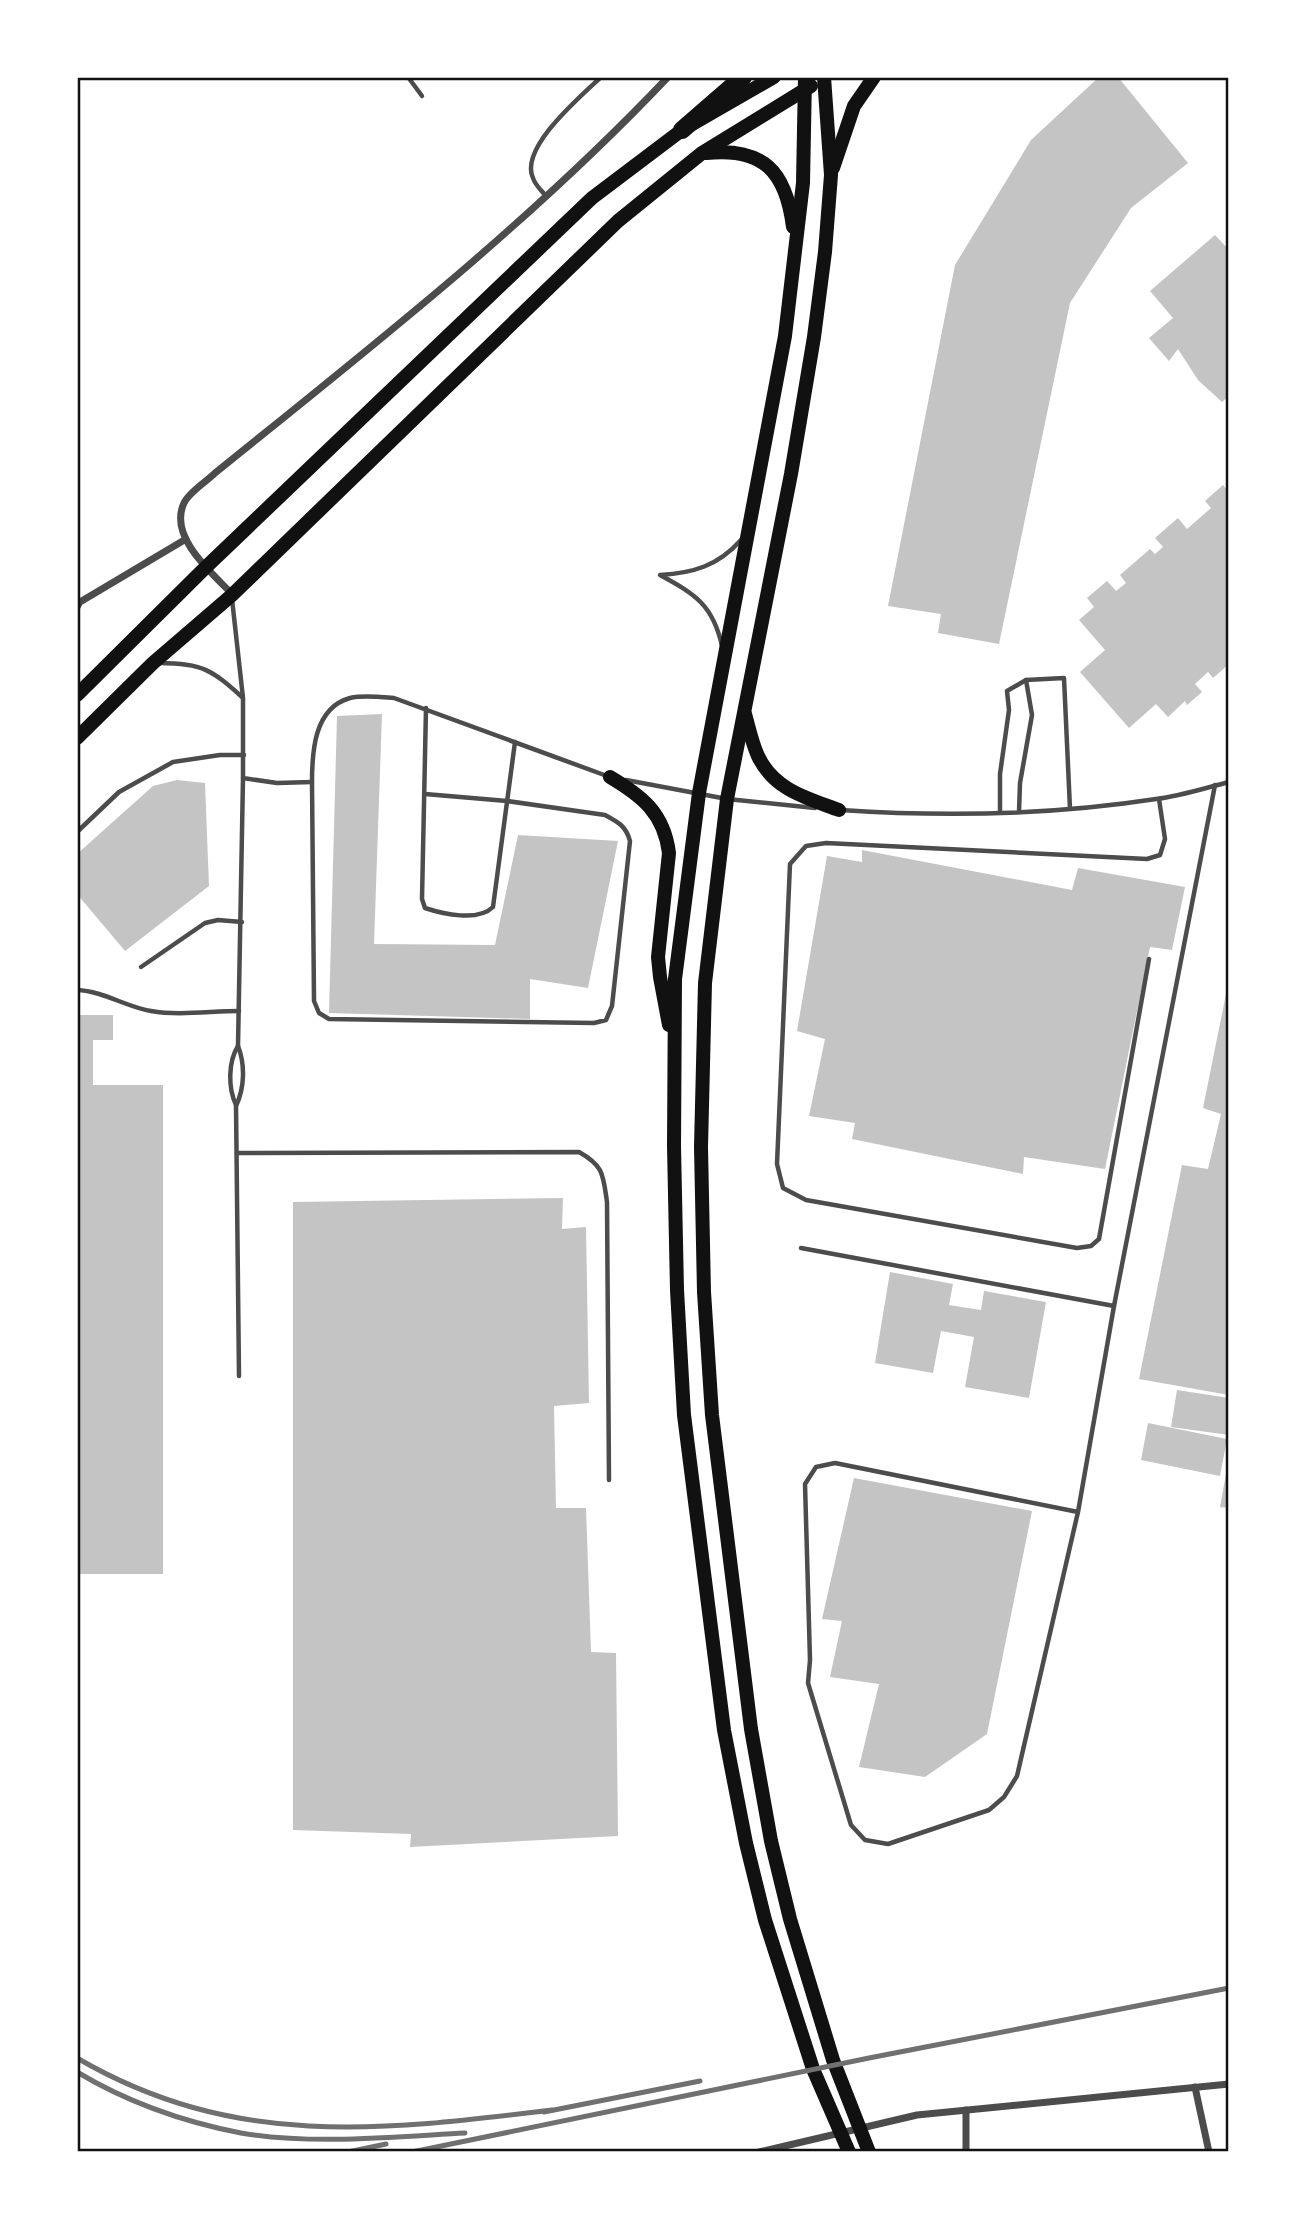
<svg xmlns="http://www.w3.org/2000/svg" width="1306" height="2229" font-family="'Golos Text',sans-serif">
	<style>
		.building { fill: #c4c4c4 }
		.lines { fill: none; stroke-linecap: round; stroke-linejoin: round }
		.service { stroke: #4c4c4c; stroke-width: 4.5 }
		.minor { stroke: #4c4c4c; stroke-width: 7 }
		.secondary { stroke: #111; stroke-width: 14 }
		.motorway { stroke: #111; stroke-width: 18 }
		.rail { stroke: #707070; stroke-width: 5 }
		.neatline { fill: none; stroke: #111; stroke-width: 2.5 }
	</style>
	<rect width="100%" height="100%" fill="#fff"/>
	<g class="building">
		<polygon points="1099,77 1118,77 1188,163 1131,208 1070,303 999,644 938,633 941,614 888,606 955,265 1031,140"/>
		<polygon points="1215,235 1229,250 1229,396 1222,402 1198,380 1178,349 1169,361 1149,338 1173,318 1150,291"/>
		<polygon points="1223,485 1229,492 1229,664 1213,678 1208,672 1195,684 1202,692 1187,705 1185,701 1168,717 1156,704 1129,728 1080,672 1105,650 1079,620 1094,607 1087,598 1107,581 1116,591 1126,583 1120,575 1150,549 1155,554 1163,547 1155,538 1178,518 1187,529 1211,508 1205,501"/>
		<polygon points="382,714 374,944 495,945 518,835 618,841 588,988 530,979 530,1019 329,1013 337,716"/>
		<polygon points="177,780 205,783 209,886 125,951 77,894 77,854 153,786"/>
		<polygon points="862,850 1072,890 1078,868 1185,887 1172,950 1150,947 1105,1169 1024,1157 1023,1174 852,1139 855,1123 809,1116 825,1039 797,1031 827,856 862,862"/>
		<polygon points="1228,984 1229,984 1229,1395 1139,1379 1182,1165 1208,1169 1221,1114 1203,1108"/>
		<polygon points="77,1015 113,1015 113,1040 93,1040 93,1085 163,1085 163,1574 77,1574"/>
		<polygon points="563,1198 562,1229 586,1227 589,1403 554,1406 556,1508 586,1508 591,1652 616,1653 618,1836 410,1847 411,1834 293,1830 293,1202"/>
		<polygon points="890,1272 953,1284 949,1305 981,1310 984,1291 1046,1302 1029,1398 965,1387 974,1337 941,1331 933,1373 875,1363"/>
		<polygon points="1177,1390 1229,1398 1229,1435 1171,1427"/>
		<polygon points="1148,1423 1227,1439 1220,1476 1141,1460"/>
		<polygon points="1228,1463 1229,1463 1229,1508 1220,1507"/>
		<polygon points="854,1478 1032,1511 987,1734 925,1777 859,1767 879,1684 830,1677 842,1621 822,1619"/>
	</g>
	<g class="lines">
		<g class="service">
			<polyline points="408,77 422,96"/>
			<path d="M 546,196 C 542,191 535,185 533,178 C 519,148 581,96 601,77"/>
			<polyline points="232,599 243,698 243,778 277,783 312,782"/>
			<path d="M 722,646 C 713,605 695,594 660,575 C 693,573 718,566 741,540"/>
			<path d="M 160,663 C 202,663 212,670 242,697"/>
			<path d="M 426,708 L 422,899 L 425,908 C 443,914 478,922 493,907 L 515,742"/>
			<polyline points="626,780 727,799 815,808"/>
			<path d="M 425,794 L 507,801 L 605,815 C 618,822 626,826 630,841 L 612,1006 L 606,1020 L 594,1023 L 329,1019 L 319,1013 L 314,1001 L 312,782 C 312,752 314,708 350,698 C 364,695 380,697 394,698 L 607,776"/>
			<path d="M 841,810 C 945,817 1052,815 1156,799 C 1181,796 1205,788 1229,782"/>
			<polyline points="1000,812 1000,774 1009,710 1007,691 1026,680 1064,678 1070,809"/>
			<polyline points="1019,812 1020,783 1032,715 1026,680"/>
			<polyline points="77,832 119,792 173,762 220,755 244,755"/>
			<polyline points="1149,959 1099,1239 1091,1246 1077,1248 806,1200 783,1188 777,1164 790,864 806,846 826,843 1147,859 1160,855 1165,839 1159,799"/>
			<polyline points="141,967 205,923 218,920 242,922"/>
			<path d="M 77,990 C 103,991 126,1007 151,1011 C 179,1016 211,1011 239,1011"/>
			<path d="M 236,1105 C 228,1088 228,1062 238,1046"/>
			<path d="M 237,1153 L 579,1152 C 604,1166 603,1175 607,1202 L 609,1480"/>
			<polyline points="801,1248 1114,1306"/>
			<path d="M 239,1376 L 236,1106 C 245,1087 245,1064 238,1046 L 243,778"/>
			<polyline points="1078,1512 835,1463 816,1467 805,1484 810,1660 808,1683 851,1825 865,1840 888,1844 989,1810 1004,1797 1017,1776 1078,1512 1114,1306 1215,785"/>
		</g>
		<g class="minor">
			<path d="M 232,594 C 212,573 168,537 184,503 C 189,492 206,482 215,473 C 371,347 530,223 668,77"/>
			<polyline points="77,607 80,602 186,539"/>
			<polyline points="1195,2087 1209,2152"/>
			<polyline points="759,2152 917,2115 1229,2084"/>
			<polyline points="966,2152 966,2110"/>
		</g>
		<g class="secondary">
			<polyline points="805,77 803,183 785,336 699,793 675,979 674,1146 677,1290 684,1415 724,1730 746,1843 765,1920 813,2069 849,2152"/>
			<polyline points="824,77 831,175 825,252 814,337 791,474 727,799 705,983 701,1147 704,1292 712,1415 751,1729 771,1841 790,1919 833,2060 869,2152"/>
			<path d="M 706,153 C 763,147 786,171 793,227"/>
			<polyline points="833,168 854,106 874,77"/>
			<polyline points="77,695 206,567 592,198 682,130 774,77"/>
			<path d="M 745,714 C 749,728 752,743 758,756 C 774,790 807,798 839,810"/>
			<polyline points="77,738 153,663 232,595 618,221 702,153 811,86"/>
			<path d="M 610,777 C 642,796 664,813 669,853 L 658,957 L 660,977 L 669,1025"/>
		</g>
		<polyline class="motorway" points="682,130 743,77"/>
		<g class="rail">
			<path d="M 77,2058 C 233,2149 381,2131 552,2110"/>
			<path d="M 77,2072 C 127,2102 184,2122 241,2133 C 313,2145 393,2137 465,2133"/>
			<polyline points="544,2112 700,2081"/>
			<polyline points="348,2152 386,2144"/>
			<polyline points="412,2152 869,2058 1229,1988"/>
		</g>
	</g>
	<rect width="1306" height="2229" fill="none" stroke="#ffffff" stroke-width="158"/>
	<rect x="79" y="79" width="1148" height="2071" class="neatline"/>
</svg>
